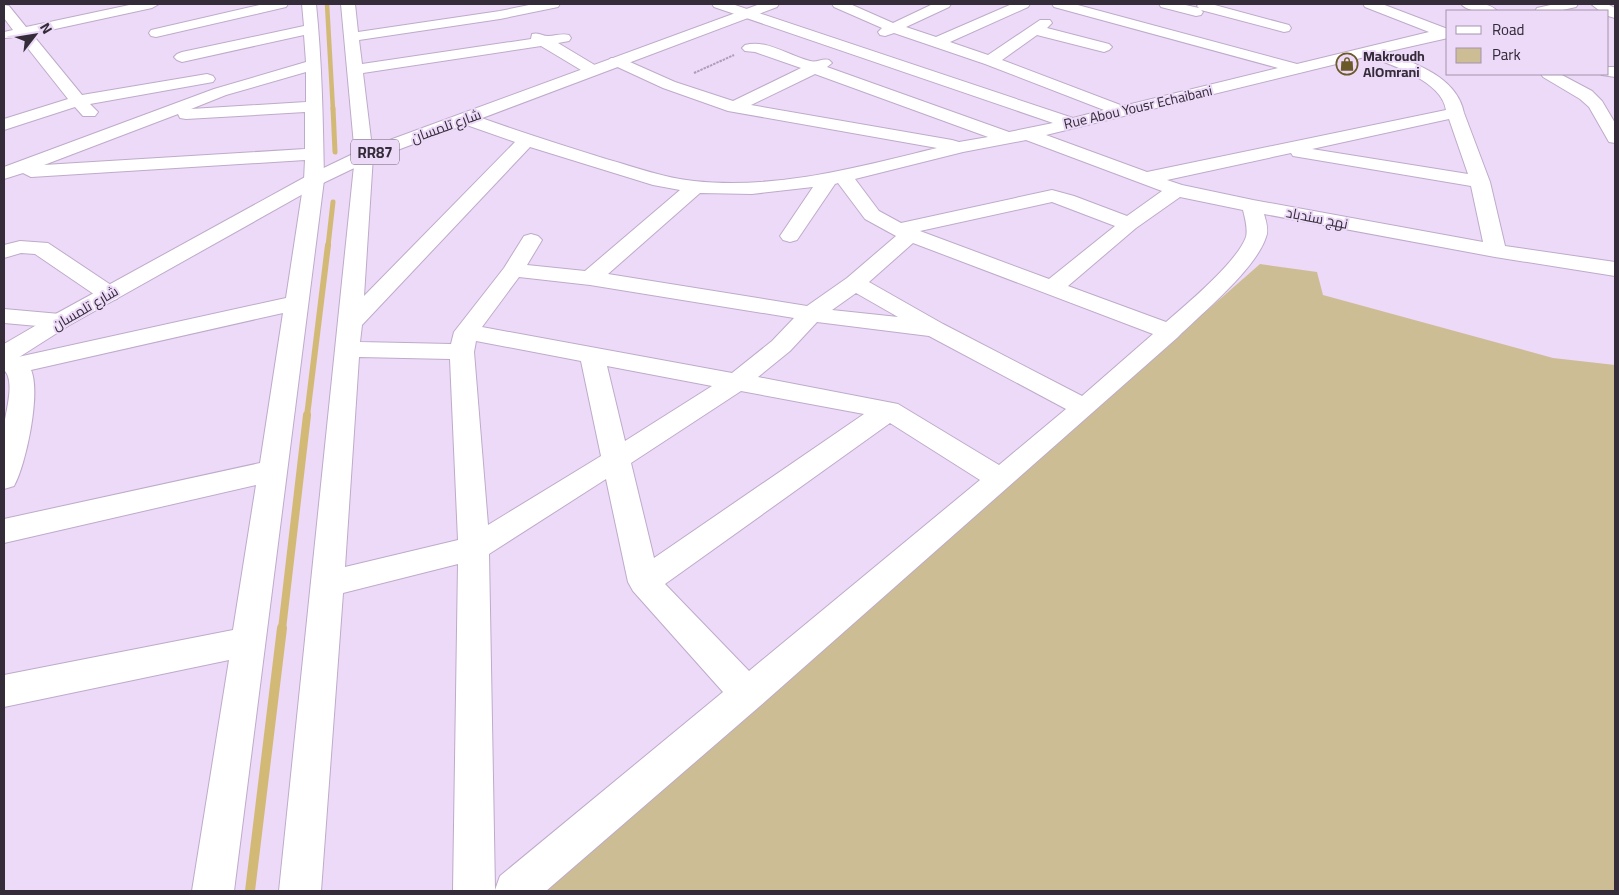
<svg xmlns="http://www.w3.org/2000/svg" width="1619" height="895" font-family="Georgia,Cairo,serif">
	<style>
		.green { fill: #cdbd95 }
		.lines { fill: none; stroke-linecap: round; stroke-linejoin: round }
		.stream-far4 { stroke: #d3b976; stroke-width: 4.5 }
		.stream-far3 { stroke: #d3b976; stroke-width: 5 }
		.stream-far2 { stroke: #d3b976; stroke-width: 6 }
		.stream-far1 { stroke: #d3b976; stroke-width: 8 }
		.stream { stroke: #d3b976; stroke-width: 10 }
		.minor-casing { stroke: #beabc9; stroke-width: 2 }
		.major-casing { stroke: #beabc9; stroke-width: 2 }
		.path { stroke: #ad9db6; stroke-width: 2; stroke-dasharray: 2.5 1; stroke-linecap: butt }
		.minor { fill: #fff; fill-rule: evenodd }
		.major { fill: #fff; fill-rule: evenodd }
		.labels { text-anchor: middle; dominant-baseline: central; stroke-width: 4; stroke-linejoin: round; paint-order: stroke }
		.far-poi-label { font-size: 14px; font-weight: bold; fill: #342c38; stroke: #edd9f8; text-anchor: start }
		.far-street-label { font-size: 14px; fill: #342c38; stroke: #edd9f8 }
		.shield { fill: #edd9f8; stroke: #6c6072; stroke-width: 1 }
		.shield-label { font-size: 15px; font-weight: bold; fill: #342c38 }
	</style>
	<rect width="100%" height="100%" fill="#edd9f8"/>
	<polygon class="green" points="1260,264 1317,272 1323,295 1553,358 1615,365 1615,891 544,891"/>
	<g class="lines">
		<polyline class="stream-far4" points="327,4 333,110"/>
		<g class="stream-far3">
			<polyline points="333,108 335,152"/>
			<polyline points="328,246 333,202"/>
		</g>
		<polyline class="stream-far2" points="307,416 328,245"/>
		<polyline class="stream-far1" points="282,629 307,415"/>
		<polyline class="stream" points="250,891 282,628"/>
		<g class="minor-casing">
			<g id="minor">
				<polygon points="134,4 159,4 152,8 32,34 82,95 207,74 213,76 215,79 213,82 90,104 98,112 95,116 83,116 75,107 4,130 4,119 68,99 19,37 4,38 4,32 13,30 4,18 4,5 9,6 26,27"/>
				<polygon points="264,4 288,4 286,7 156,37 151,36 149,33 151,30"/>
				<path d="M 302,4 L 316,4 C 322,62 323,121 324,180 L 234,891 L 192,891 L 229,660 L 4,707 L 4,675 L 233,630 L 256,485 L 4,543 L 4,519 L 260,463 L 283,313 L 31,370 C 41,393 26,465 14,486 L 4,489 C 3,470 2,447 4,427 C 5,413 16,381 4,370 L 4,352 L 18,357 L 286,298 L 304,180 L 305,160 L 31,177 L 23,173 L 4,179 L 4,167 L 214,89 L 306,62 L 304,35 L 182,62 L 177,60 L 174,57 L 177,54 L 182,52 L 304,26 ZM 306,72 L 306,102 L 191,109 L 226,95 ZM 305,112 L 305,149 L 44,165 L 178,114 L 180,118 L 186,119 Z"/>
				<path d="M 341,4 L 355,4 L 358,32 L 500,11 L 534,4 L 560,4 L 558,7 L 500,19 L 359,40 L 362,64 L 531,39 L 532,34 C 539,32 542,36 548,36 C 556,36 562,33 569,35 L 571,38 L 569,41 L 558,43 L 598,67 L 600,70 L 598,73 L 586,73 L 541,46 L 363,73 L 373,156 L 364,296 L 515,142 L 461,123 L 458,119 L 461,115 L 467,114 L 473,115 C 517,131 562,145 606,159 C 635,167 664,178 694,181 C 777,190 858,167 937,148 L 728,111 L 663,88 L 611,64 L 608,61 L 611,58 L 621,58 L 675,82 L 733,101 L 801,68 L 755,52 L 745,51 L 742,48 L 745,45 C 767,39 789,56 810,61 C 817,63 822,58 829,60 L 832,63 L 827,67 L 1009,132 L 1053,123 L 714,7 L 712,4 L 732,4 L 1073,118 L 1104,110 L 985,64 L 894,33 L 885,36 L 880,35 L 878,32 L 882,28 L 834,7 L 832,4 L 850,4 L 893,23 L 933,4 L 951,4 L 949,7 L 906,27 L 936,37 L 1012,4 L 1030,4 L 1028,7 L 950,42 L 988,55 L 1040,20 L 1050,20 L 1052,23 L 1047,28 L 1109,44 L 1112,47 L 1109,50 L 1104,52 L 1037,35 L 1002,60 L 1123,106 L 1278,68 L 1054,7 L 1052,4 L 1074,4 L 1297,64 L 1429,32 L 1365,7 L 1363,4 L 1382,4 L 1445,28 L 1448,28 L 1448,38 L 1386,52 C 1416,64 1457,77 1464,113 L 1490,182 L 1505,246 L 1615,262 L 1615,276 L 1495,257 L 1264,214 C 1266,221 1269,230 1266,237 C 1256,269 1202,313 1178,337 L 760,706 L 546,891 L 453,891 L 458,564 L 343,593 L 321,891 L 279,891 L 355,156 ZM 1369,56 C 1393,66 1442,81 1446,110 L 1147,172 L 1046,135 ZM 815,74 L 988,137 L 959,142 L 952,140 L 751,105 ZM 1449,119 L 1468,174 L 1312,149 ZM 1026,140 L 1162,191 L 1127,216 L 1074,196 L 1052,190 L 901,223 L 879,211 L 855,179 L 963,152 ZM 530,147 L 653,185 L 680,190 L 585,271 L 527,265 L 542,240 L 538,236 L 531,234 L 524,236 L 504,268 L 454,332 L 451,344 L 360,342 L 362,325 ZM 1291,153 L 1293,156 L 1299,157 L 1471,186 L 1483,242 L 1253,200 L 1182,185 L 1167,180 ZM 838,183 L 865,219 L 896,236 L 847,278 L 807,306 L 608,274 L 700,193 L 752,194 L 813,187 L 780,236 L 783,240 L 790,242 L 797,240 L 835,184 ZM 1180,197 L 1243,210 C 1245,218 1248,229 1246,237 C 1237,262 1187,304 1166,322 L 1068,286 L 1136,228 ZM 1052,202 L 1115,226 L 1049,279 L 920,231 ZM 913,243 L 1153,334 L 1082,396 L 943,324 L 869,282 ZM 519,277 L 590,285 L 794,318 L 772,341 L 732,373 L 482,327 ZM 856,293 L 898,317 L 832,310 ZM 817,322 L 929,336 L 1066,409 L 999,465 L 898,404 L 758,377 L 790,351 ZM 476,341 L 581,361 L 601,456 L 488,525 L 474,352 ZM 359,357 L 450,359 L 458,540 L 345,567 ZM 607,366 L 712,386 L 625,441 ZM 741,391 L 864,414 L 654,558 L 631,463 ZM 890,423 L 980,480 L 749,671 L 665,584 ZM 606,479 L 628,582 L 633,591 L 723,692 L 500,876 L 495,890 L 489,554 Z"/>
				<polygon points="1159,4 1181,4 1199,8 1197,6 1199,4 1211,4 1289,25 1291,28 1289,31 1284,32 1201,10 1203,12 1201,15 1196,16 1161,7"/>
				<path d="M 1461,4 C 1472,3 1489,2 1497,11 C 1486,12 1469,13 1461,4 Z"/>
				<polygon points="1555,4 1578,4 1576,7 1558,11 1535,11 1537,8"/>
				<polygon points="1591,4 1607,4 1615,8 1615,18 1608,16 1608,11 1600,11"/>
				<polygon points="1608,67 1615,67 1615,77 1602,75 1601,74 1608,74"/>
				<polygon points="1541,74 1560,74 1592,91 1602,101 1615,123 1615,143 1609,142 1589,107 1580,99 1543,77"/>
				<polygon points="20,241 48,243 117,289 120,294 117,299 109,301 101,299 35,254 21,253 4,258 4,245"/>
				<polygon points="4,309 60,314 68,316 72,321 68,326 60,328 4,323"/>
			</g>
		</g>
		<g class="major-casing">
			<polygon id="major" points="760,4 779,4 777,7 371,160 321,184 68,326 13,361 4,363 4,344 52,316 307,176 357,152"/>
		</g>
		<polyline class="path" points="694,73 734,55"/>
		<use href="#minor" class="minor"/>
		<use href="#major" class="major"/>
	</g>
	<defs>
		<g id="shop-ring" transform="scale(1.125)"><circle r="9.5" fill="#edd9f8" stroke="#6c5928" stroke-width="1.5"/><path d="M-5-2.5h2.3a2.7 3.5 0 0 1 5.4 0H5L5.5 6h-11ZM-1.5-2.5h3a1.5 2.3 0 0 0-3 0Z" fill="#6c5928"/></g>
	</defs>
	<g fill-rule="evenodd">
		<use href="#shop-ring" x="1347" y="64"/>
	</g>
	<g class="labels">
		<g class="far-poi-label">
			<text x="1363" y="56">Makroudh<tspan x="1363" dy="16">AlOmrani</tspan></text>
		</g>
		<g class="far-street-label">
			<text transform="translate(1138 107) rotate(-13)">Rue Abou Yousr Echaibani</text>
			<text transform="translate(446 126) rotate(-20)">شارع تلمسان</text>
			<text transform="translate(1317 218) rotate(11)">نهج سندباد</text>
			<text transform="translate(85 308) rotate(-30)">شارع تلمسان</text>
		</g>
		<rect class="shield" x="351" y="139.5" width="48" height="25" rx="4"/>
		<g class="shield-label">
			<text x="375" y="152">RR87</text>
		</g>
	</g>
	<rect width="1619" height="895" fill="none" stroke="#342c38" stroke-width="10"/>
	<rect x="1446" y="10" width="162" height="65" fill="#edd9f8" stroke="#a394ab"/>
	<rect x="1456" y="26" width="25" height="8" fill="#ffffff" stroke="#a394ab"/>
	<text x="1492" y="35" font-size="15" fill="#342c38">Road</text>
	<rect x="1456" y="48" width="25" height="15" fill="#cdbd95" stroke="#a394ab"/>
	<text x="1492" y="60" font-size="15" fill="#342c38">Park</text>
	<g transform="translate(35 35) rotate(59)" stroke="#edd9f8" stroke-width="4" paint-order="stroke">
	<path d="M0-4L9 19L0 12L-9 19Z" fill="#342c38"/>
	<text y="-8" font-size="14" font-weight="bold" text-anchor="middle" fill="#342c38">N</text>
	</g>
</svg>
